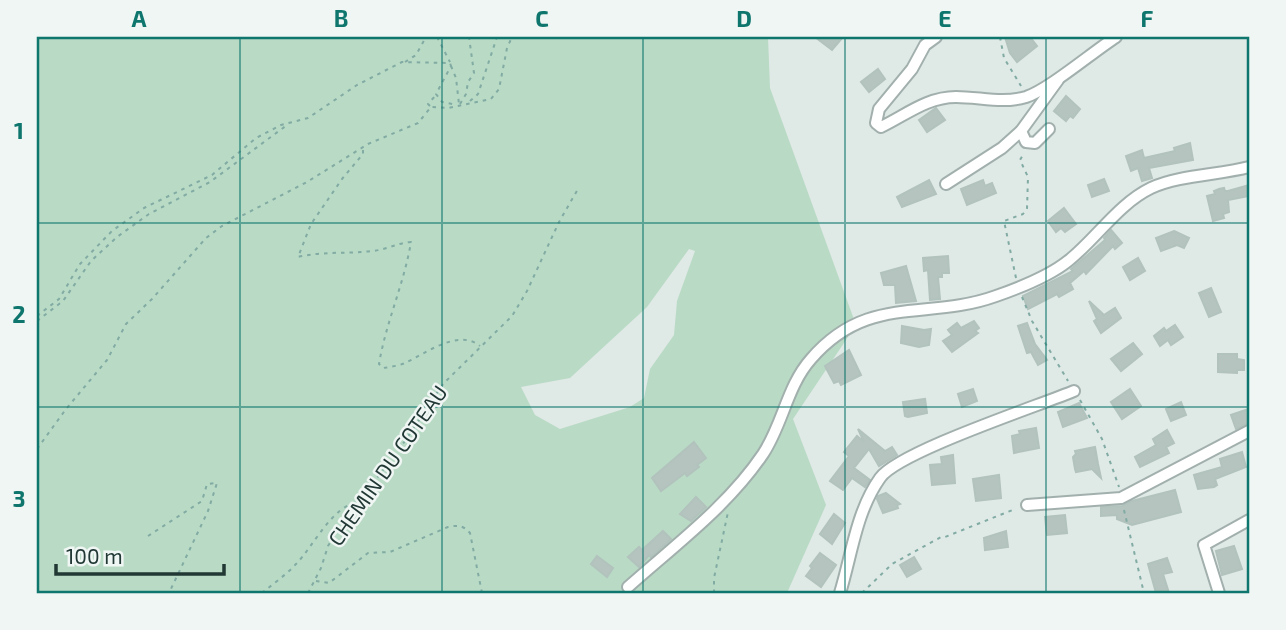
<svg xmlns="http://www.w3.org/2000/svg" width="1286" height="630" font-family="'Exo 2',sans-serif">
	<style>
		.green { fill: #b9dac5; fill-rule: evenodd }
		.building { fill: #b5c4bf; stroke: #b2c2bd; stroke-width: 2 }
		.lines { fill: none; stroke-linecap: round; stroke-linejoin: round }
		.minor-casing { stroke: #a2b0ad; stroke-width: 14 }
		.path { stroke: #81aba3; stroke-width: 2; stroke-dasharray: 3.5 5; stroke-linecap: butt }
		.minor { stroke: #fff; stroke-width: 10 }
		.grid { fill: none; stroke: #0f766e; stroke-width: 2; stroke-opacity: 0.55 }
		.labels { text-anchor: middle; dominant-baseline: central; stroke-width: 5; stroke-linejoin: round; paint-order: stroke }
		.street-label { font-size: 21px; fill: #213835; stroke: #eff6f3 }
		.neatline { fill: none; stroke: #0f766e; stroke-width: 2.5 }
		.grid-label { font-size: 23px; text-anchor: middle; font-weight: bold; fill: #0f766e }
	</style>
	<rect width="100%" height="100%" fill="#dfe9e6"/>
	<path class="green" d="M 37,37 L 768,37 L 770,88 L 856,325 L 793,419 L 826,505 L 787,593 L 37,593 ZM 689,249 L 695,251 L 677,301 L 674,335 L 650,369 L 644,398 L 630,407 L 560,429 L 535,415 L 521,387 L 570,378 L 647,307 Z"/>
	<g class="building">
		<polygon points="815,37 843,37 832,50"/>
		<polygon points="1005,37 1030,37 1037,46 1017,62 1010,53"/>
		<polygon points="878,69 885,79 869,92 861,82"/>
		<polygon points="1066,96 1080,109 1073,118 1070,116 1066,121 1054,111"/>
		<polygon points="936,108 945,120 927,132 919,120"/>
		<polygon points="1190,143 1193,160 1149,168 1152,178 1142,181 1138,168 1131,171 1126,156 1142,150 1144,158 1175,151 1174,148"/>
		<polygon points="1104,179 1109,191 1092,197 1088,185"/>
		<polygon points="929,180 936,194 902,207 897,197"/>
		<polygon points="983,180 985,186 992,183 996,193 967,205 961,189"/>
		<polygon points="1249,185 1249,196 1228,200 1229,212 1223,214 1224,218 1213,221 1207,196 1215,194 1214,191 1219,189 1224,188 1225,191 1228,191"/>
		<polygon points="1064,208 1076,224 1065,232 1061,228 1056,232 1048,221"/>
		<polygon points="1111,230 1122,243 1115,249 1113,246 1086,274 1084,271 1070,283 1073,289 1059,297 1057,294 1028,309 1023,296 1073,271 1071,269 1105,240 1104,238"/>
		<polygon points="1174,231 1189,238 1184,248 1177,245 1161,251 1156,238"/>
		<polygon points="948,256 949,273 942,273 942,277 938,277 940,299 930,300 928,270 924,271 923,258"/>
		<polygon points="1138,258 1145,271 1130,280 1123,267"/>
		<polygon points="906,266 916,301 896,303 895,285 884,285 881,273"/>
		<polygon points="1211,288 1221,312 1209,317 1199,293"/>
		<polygon points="1089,301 1104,315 1115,308 1121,318 1101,333 1094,321 1097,319"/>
		<polygon points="974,321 979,328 975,331 978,333 952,352 943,341 952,335 948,330 957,323 961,328"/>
		<polygon points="1027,323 1035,344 1047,360 1038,365 1031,352 1027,353 1018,326"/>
		<polygon points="1175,325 1183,337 1171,345 1168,340 1160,346 1154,336 1164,328 1166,331"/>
		<polygon points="902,326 924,330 931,329 929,345 919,347 901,343"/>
		<polygon points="1133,343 1142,354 1121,371 1111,359"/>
		<polygon points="849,350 861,375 841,385 839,381 834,383 825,366"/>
		<polygon points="1218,354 1237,354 1237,359 1244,360 1244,370 1237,370 1237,373 1218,372"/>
		<polygon points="973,389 977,401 962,407 958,394"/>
		<polygon points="1130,389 1141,406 1122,419 1111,402"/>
		<polygon points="925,399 927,413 908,417 905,416 903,402"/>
		<polygon points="1181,402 1186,415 1171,421 1166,409"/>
		<polygon points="1079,403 1087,418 1063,427 1058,412"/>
		<polygon points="1249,409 1249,423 1236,429 1231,415"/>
		<polygon points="1036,428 1039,448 1014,453 1012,436 1020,434 1019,431"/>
		<polygon points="858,429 885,451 892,447 897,455 879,466 869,449 854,468 870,480 865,487 852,478 843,490 830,481 849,456 844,452 857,436 864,442"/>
		<polygon points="1167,430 1174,443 1166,447 1169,453 1140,467 1135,457 1156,445 1153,439"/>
		<polygon points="694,442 706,458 697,465 699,467 687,476 685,473 661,491 652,478"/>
		<polygon points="1095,447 1098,464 1101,478 1092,469 1076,472 1075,469 1073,457 1076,454 1075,451"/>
		<polygon points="1242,452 1246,467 1215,479 1217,485 1214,487 1198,489 1194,475 1222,467 1220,459"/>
		<polygon points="953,455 955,483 932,485 930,465 942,464 941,457"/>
		<polygon points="999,475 1001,498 976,501 973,479"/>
		<polygon points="1175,490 1181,512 1132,525 1117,519 1117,515 1101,516 1101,507 1122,506 1132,501"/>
		<polygon points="886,493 900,504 897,505 898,508 883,513 877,499 878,496"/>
		<polygon points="696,497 706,507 691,521 680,514"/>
		<polygon points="834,514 845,523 832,544 820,534"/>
		<polygon points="1065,515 1067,533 1047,535 1045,517"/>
		<polygon points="663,531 671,539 651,557 649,555 639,567 628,557 639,547 642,550"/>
		<polygon points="1006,531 1008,547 985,550 984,538"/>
		<polygon points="1234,546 1242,569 1222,575 1216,551"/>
		<polygon points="820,553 836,565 821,587 806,576 812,568 810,566"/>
		<polygon points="597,556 613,568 607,577 591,564"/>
		<polygon points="914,557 921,569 907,577 900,565"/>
		<polygon points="1167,558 1172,572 1163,574 1169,593 1156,593 1148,564"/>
	</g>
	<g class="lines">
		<g class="minor-casing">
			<g id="minor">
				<path d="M 936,37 L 925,45 L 912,69 L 879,109 L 876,123 L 881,127 C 906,115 927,97 956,97 C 980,97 1002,104 1026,97 C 1048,90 1094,51 1116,37"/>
				<polyline points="1021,131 1026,142 1035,143 1049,129"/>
				<polyline points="946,184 1002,148 1021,131 1058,80"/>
				<polyline points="1027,505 1121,498 1249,431"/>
				<path d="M 628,587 C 675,545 728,506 763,454 C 783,424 787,386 811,359 C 868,293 927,321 996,296 C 1019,288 1048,277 1068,261 C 1096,239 1118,204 1151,188 C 1179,175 1219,175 1249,167"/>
				<path d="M 840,593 C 852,554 856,512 880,478 C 898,452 1038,406 1074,391"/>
				<polyline points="1219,593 1204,545 1249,520"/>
			</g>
		</g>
		<g class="path">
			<polyline points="437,37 450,62"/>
			<polyline points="1000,37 1004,58 1021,86"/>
			<polyline points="405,62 416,55 426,37"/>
			<polyline points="451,66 456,78 459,104"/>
			<polyline points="470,101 478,94 497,37"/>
			<polyline points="460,104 466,94 468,82 474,73 469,37"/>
			<polyline points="430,106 428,104 436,95"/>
			<path d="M 363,150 L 363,154 L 342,179 L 311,224 L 298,257 C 323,251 348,254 372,251 C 386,250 397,243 411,242 C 404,284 386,322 379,364 L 383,368 C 390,367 398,366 405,363 C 425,354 458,328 480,346"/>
			<polyline points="1016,278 1004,221 1023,214 1027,209 1028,177 1020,160 1024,153"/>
			<polyline points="1022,297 1032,321 1068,381"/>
			<polyline points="37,316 59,299 80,264 112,231 144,208 212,175 256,138 281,125 308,118 357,85 402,62 450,63 451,66 436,94 442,102 457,105"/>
			<polyline points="37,321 63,301 91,261 117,237 149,214 210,182 287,125"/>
			<polyline points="1080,400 1102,439 1119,487"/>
			<polyline points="37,449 66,409 107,360 126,324 152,299 206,238 222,226 307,182 368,144 418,123 431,107 448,108 491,99 499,89 507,48 512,37"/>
			<polyline points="1124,510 1144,593"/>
			<polyline points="148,536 202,501 207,484 217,483 208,511 169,593"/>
			<path d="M 316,581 L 329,583 L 368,553 L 390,552 L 448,527 C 458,525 463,525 470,533 L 482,593"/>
			<path d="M 262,593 C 273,584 286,575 296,564 C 313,547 332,506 358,502"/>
			<polyline points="308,593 321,568 328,546 338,529 405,441 443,384 512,316 527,291 559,222 578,189"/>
			<polyline points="714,593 714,578 728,512"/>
			<polyline points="862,593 892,564 941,537 945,537 1015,509"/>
		</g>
		<use href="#minor" class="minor"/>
	</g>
	<path class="grid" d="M 240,37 L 240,593M 442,37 L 442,593M 643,37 L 643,593M 845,37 L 845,593M 1046,37 L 1046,593M 37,223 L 1249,223M 37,407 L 1249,407"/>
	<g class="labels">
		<g class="street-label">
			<text transform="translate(387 465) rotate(-55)">CHEMIN DU COTEAU</text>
		</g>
	</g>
	<rect width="1286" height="630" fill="none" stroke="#eff6f3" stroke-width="77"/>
	<path d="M56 564v10h168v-10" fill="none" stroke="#213835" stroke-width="3.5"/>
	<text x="66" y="564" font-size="21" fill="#213835" stroke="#eff6f3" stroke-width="5" paint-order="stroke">100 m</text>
	<rect x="38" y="38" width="1210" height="554" class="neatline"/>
	<g class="grid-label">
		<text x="139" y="27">A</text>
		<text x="341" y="27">B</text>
		<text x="542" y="27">C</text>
		<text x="744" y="27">D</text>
		<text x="945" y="27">E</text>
		<text x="1147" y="27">F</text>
		<text x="19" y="139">1</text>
		<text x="19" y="323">2</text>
		<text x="19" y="507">3</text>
	</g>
</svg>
